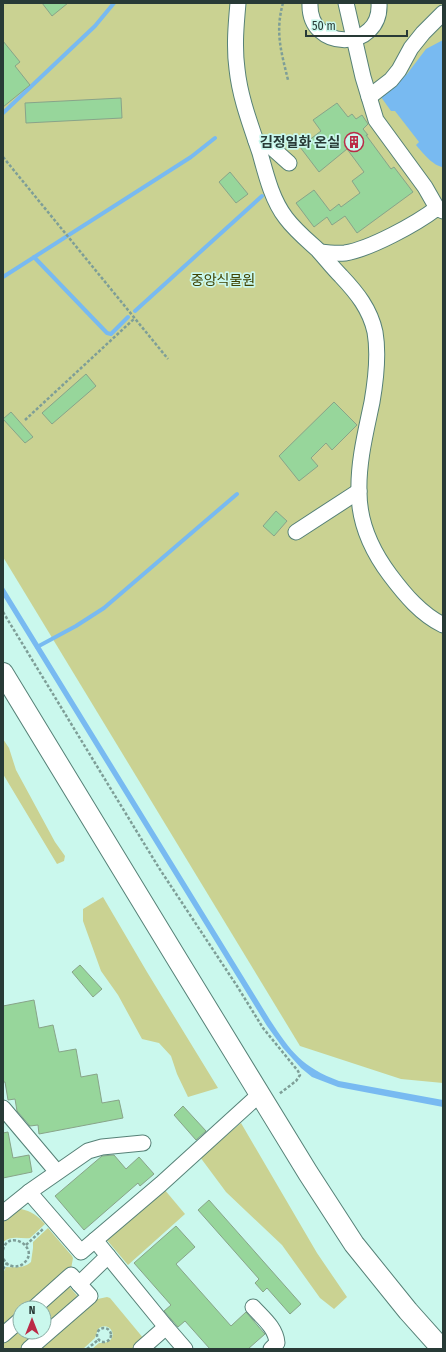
<svg xmlns="http://www.w3.org/2000/svg" width="446" height="1352" font-family="'Fira Sans Condensed','Noto Sans KR',sans-serif">
	<style>
		.green { fill: #cad292 }
		.water { fill: #78baf1 }
		.lines { fill: none; stroke-linecap: round; stroke-linejoin: round }
		.stream { stroke: #78baf1; stroke-width: 4 }
		.building { fill: #97d69b; stroke: #88a489 }
		.minor-casing { stroke: #568177; stroke-width: 17 }
		.major-casing { stroke: #568177; stroke-width: 22 }
		.path { stroke: #7e9e97; stroke-width: 2.5; stroke-dasharray: 3 2; stroke-linecap: butt }
		.minor { stroke: #fff; stroke-width: 15 }
		.major { stroke: #fff; stroke-width: 20 }
		.labels { text-anchor: middle; dominant-baseline: central; stroke-width: 3.5; stroke-linejoin: round; paint-order: stroke }
		.poi-label { font-size: 14px; font-weight: bold; fill: #283a36; stroke: #caf8ed; text-anchor: end }
		.park-label { font-size: 14px; fill: #404403; stroke: #caf8ed }
	</style>
	<rect width="100%" height="100%" fill="#caf8ed"/>
	<g class="green">
		<polygon points="3,3 443,3 443,1083 401,1079 300,1046 3,557"/>
		<polygon points="3,739 9,748 16,770 55,842 65,856 64,861 57,864 3,774"/>
		<polygon points="103,897 147,972 218,1088 188,1097 177,1074 171,1056 159,1043 142,1039 118,995 101,971 83,921 83,909"/>
		<polygon points="241,1123 317,1253 347,1297 334,1309 320,1298 282,1245 226,1192 200,1157"/>
		<polygon points="164,1189 185,1214 128,1265 106,1239"/>
		<path d="M 21,1209 C 31,1211 38,1216 45,1224 L 30,1238 C 20,1239 12,1235 3,1242 L 3,1216 L 14,1210 Z"/>
		<path d="M 48,1228 L 72,1256 L 73,1258 L 71,1269 L 31,1308 L 20,1308 L 20,1317 L 3,1332 L 3,1273 L 6,1267 C 16,1267 23,1269 31,1262 L 33,1248 L 33,1242 Z"/>
		<polygon points="67,1284 81,1300 44,1332 44,1308"/>
		<path d="M 107,1297 L 110,1298 L 144,1339 L 133,1349 L 92,1349 L 99,1343 C 122,1345 112,1318 98,1329 L 95,1338 L 83,1349 L 33,1349 L 93,1300 Z"/>
		<polygon points="20,1325 20,1332 44,1332 24,1349 3,1349 3,1340"/>
	</g>
	<g class="water">
		<path d="M 443,40 L 443,167 C 433,166 422,152 416,145 L 419,142 L 395,111 L 391,111 L 381,97 L 407,74 L 426,49 Z"/>
		<path d="M 3,586 L 270,1020 C 291,1052 302,1067 339,1081 L 443,1100 L 443,1107 L 338,1087 L 312,1077 L 301,1068 L 283,1048 L 267,1026 L 3,596 Z"/>
	</g>
	<g class="lines">
		<g class="stream">
			<polyline points="3,113 95,26 114,3"/>
			<polyline points="34,257 107,333 111,334 128,317"/>
			<polyline points="3,277 191,157 215,138"/>
			<polyline points="135,311 262,196"/>
			<polyline points="37,647 76,626 104,608 237,494"/>
		</g>
	</g>
	<g class="building">
		<polygon points="42,3 68,3 52,16"/>
		<polygon points="3,41 20,62 15,66 30,85 3,107"/>
		<polygon points="121,98 122,118 26,123 25,103"/>
		<polygon points="337,103 348,117 352,114 356,119 362,115 368,124 363,129 368,135 366,135 391,169 394,167 413,192 357,233 345,216 332,225 327,217 314,227 296,203 314,190 330,211 339,204 341,207 360,193 352,181 364,172 347,149 319,172 300,147 321,131 313,120"/>
		<polygon points="230,172 248,194 236,203 219,182"/>
		<polygon points="86,374 96,386 52,424 42,413"/>
		<polygon points="334,402 357,425 332,450 326,443 311,458 318,466 299,481 279,456"/>
		<polygon points="11,412 33,437 25,443 3,419"/>
		<polygon points="276,511 287,521 274,536 263,526"/>
		<polygon points="80,965 102,989 93,997 72,972"/>
		<polygon points="34,1000 39,1028 53,1025 59,1052 76,1049 81,1077 97,1074 102,1103 119,1100 123,1118 39,1134 38,1125 30,1126 17,1111 15,1099 8,1100 5,1082 3,1082 3,1006"/>
		<polygon points="183,1106 206,1131 196,1140 174,1115"/>
		<polygon points="8,1132 13,1158 29,1155 32,1172 3,1178 3,1133"/>
		<polygon points="114,1155 126,1169 139,1157 154,1174 140,1186 138,1183 84,1230 55,1196 102,1156"/>
		<polygon points="209,1200 301,1304 290,1314 267,1288 263,1292 255,1283 259,1279 198,1210"/>
		<polygon points="176,1226 195,1247 176,1264 231,1326 246,1312 264,1333 265,1334 248,1349 210,1349 185,1321 178,1327 164,1311 171,1305 134,1263"/>
	</g>
	<g class="lines">
		<g class="minor-casing">
			<g id="minor">
				<path d="M 238,3 C 236,25 234,47 237,69 C 240,98 251,126 260,153 C 266,175 272,200 286,218 C 295,230 307,240 318,250 C 326,259 333,268 341,276 C 357,293 370,309 375,332 C 379,355 376,379 372,402 C 366,431 358,462 359,492 C 359,522 372,551 390,575 C 405,595 421,614 443,625"/>
				<path d="M 310,3 C 308,53 382,51 379,3"/>
				<polyline points="346,3 363,77 376,120 425,187 437,208"/>
				<polyline points="369,97 391,80 399,70 411,48 423,33 443,13"/>
				<polyline points="256,141 270,146 289,163"/>
				<path d="M 320,252 C 328,253 337,254 345,253 C 370,249 416,224 437,208 L 443,211"/>
				<polyline points="296,532 359,491"/>
				<polyline points="3,1108 57,1172"/>
				<polyline points="143,1143 102,1147 88,1151 29,1192 81,1252 161,1184 260,1094"/>
				<polyline points="3,1213 29,1192"/>
				<polyline points="95,1240 166,1327 185,1349"/>
				<polyline points="79,1284 108,1256"/>
				<path d="M 253,1307 C 263,1318 276,1328 277,1343 L 271,1349"/>
				<polyline points="3,1335 20,1320"/>
				<polyline points="29,1349 90,1296 71,1275 34,1308"/>
				<polyline points="141,1349 166,1327"/>
			</g>
		</g>
		<g class="major-casing">
			<polyline id="major" points="3,673 177,959 308,1173 354,1244 408,1311 442,1349"/>
		</g>
		<g class="path">
			<path d="M 283,3 C 275,32 281,51 288,80"/>
			<polyline points="3,157 168,359"/>
			<polyline points="25,420 135,318"/>
			<polyline points="3,612 159,868 237,986 263,1028 298,1071 300,1075 296,1081 279,1094"/>
			<polyline points="26,1245 43,1229"/>
			<path d="M 3,1250 C 8,1228 41,1248 24,1263 C 21,1266 17,1267 12,1266 C 7,1265 5,1262 3,1258"/>
			<polyline points="3,1269 7,1263"/>
			<circle cx="104" cy="1335" r="7"/>
			<polyline points="87,1349 98,1340"/>
		</g>
		<use href="#minor" class="minor"/>
		<use href="#major" class="major"/>
	</g>
	<defs>
		<g id="building-ring" transform="scale(1)"><circle r="9.5" fill="#caf8ed" stroke="#bb2a47" stroke-width="1.5"/><path d="M-4-6H4V6H1V3H-1V6H-4ZM-2.5-4.3h1.7v1.8h-1.7ZM.8-4.3h1.7v1.8H.8ZM-2.5-1h1.7V.8h-1.7ZM.8-1h1.7V.8H.8Z" fill="#bb2a47"/></g>
	</defs>
	<g fill-rule="evenodd">
		<use href="#building-ring" x="354" y="142"/>
	</g>
	<g class="labels">
		<g class="poi-label">
			<text x="340" y="142">김정일화 온실</text>
		</g>
		<g class="park-label">
			<text x="223" y="280">중앙식물원</text>
		</g>
	</g>
	<rect width="446" height="1352" fill="none" stroke="#283a36" stroke-width="8"/>
	<g transform="translate(32 1320)"><circle r="19" fill="#caf8ed" stroke="#89aca4"/>
	<path d="M0-3L7 15L0 10L-7 15Z" fill="#bb2a47"/>
	<text y="-6" font-size="11" font-weight="bold" text-anchor="middle" fill="#283a36">N</text>
	</g>
	<path d="M306 30v6h101v-6" fill="none" stroke="#283a36" stroke-width="2"/>
	<text x="312" y="30" font-size="12" fill="#283a36" stroke="#caf8ed" stroke-width="3" paint-order="stroke">50 m</text>
</svg>
